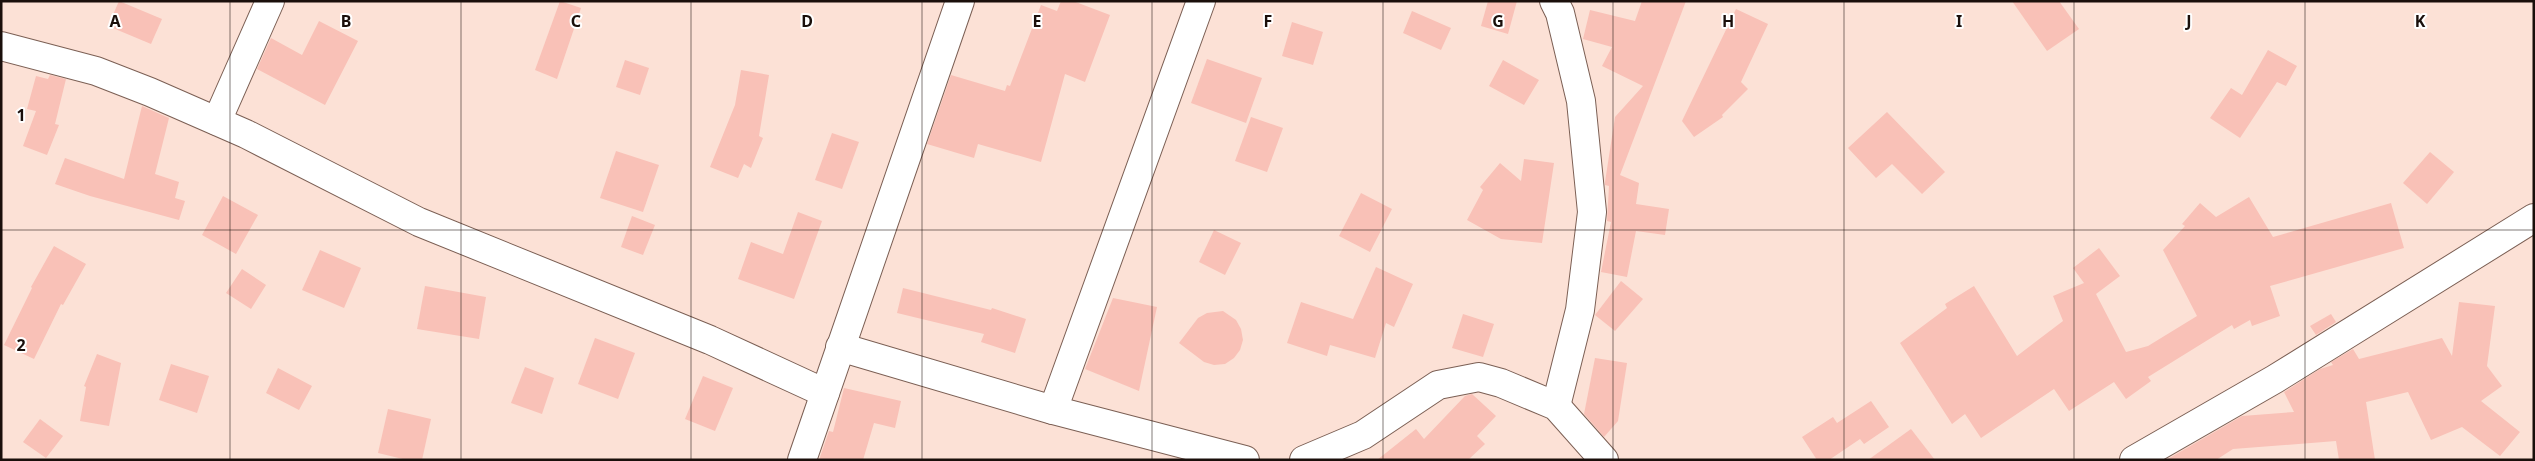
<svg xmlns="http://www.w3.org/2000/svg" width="2535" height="461" font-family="'Noto Sans',sans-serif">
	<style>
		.building { fill: #f9c1b7 }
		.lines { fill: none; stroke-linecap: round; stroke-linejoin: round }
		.minor-casing { stroke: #7b5f54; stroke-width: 30 }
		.minor { stroke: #fff; stroke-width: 28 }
		.grid { fill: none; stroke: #1a0f0b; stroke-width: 1; stroke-opacity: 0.55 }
		.grid-label { font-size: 16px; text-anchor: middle; font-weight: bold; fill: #1a0f0b; stroke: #fff; stroke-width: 4; stroke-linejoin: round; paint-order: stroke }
	</style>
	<rect width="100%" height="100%" fill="#fce1d6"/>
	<g class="building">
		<polygon points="119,1 162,19 151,44 108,26"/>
		<polygon points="560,1 581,8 557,79 535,70"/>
		<polygon points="1061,1 1073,1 1110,15 1085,82 1065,74 1041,162 978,144 974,158 927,144 951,75 1005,91 1007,85 1010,86 1041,5 1057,11"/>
		<polygon points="1488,1 1517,1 1508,34 1481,26"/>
		<polygon points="1642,1 1686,1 1620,175 1639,183 1636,204 1669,209 1665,235 1636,231 1627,277 1601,272 1611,222 1607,221 1609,186 1605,185 1605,182 1615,117 1643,86 1602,66 1612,47 1583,39 1590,10 1635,21"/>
		<polygon points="2012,1 2059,1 2079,29 2047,51"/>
		<polygon points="1736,9 1768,24 1741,82 1748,89 1722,115 1723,117 1694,137 1682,121"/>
		<polygon points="1412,11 1451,28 1441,50 1403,33"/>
		<polygon points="319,21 358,41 325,105 257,69 271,38 302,55"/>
		<polygon points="1292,22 1323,32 1313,65 1282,56"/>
		<polygon points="2268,50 2297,66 2286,86 2277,82 2240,138 2210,118 2231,88 2242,95"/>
		<polygon points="1207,59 1262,78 1246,123 1191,103"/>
		<polygon points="625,60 649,68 640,95 616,87"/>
		<polygon points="1503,60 1539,80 1524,105 1489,86"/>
		<polygon points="741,70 769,75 759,136 763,138 751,168 744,164 738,178 710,167 735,105"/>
		<polygon points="50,75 66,79 55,124 59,125 47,155 23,146 36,111 27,109 36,76 48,79"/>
		<polygon points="142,106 169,118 155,174 179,182 175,198 185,201 179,220 90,196 55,184 65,158 124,179"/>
		<polygon points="1887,112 1945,172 1922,194 1892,164 1876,178 1848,148"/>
		<polygon points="1251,117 1283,128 1267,172 1235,161"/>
		<polygon points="832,133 859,142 842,189 815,180"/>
		<polygon points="616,151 659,165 643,212 600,198"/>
		<polygon points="2430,152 2454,172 2427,204 2403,183"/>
		<polygon points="1524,159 1554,163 1542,243 1501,239 1467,220 1483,190 1480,187 1500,163 1521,181"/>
		<polygon points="1361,193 1392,209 1370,252 1339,236"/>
		<polygon points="223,196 258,215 236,254 202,235"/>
		<polygon points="2249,197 2273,237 2391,203 2404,248 2270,286 2280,316 2252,326 2250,320 2234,329 2232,325 2148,377 2151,381 2126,399 2114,382 2069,411 2054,389 1981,438 1965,414 1952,424 1900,343 1947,308 1945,304 1974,286 2017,356 2063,321 2053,296 2084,283 2073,268 2099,248 2120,276 2096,294 2126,352 2148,346 2197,316 2163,250 2185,226 2182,224 2200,203 2216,217"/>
		<polygon points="798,212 822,221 794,299 738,279 751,242 783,254"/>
		<polygon points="632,216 655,225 643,255 621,247"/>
		<polygon points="1214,230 1241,243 1225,275 1199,262"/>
		<polygon points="54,246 86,264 63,305 61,304 34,359 4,345 32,288 31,287"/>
		<polygon points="320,250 361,268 344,308 302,290"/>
		<polygon points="1376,267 1413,284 1394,327 1386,323 1375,358 1330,345 1327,356 1287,343 1301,302 1353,319"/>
		<polygon points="242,269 266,285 251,309 226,293"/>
		<polygon points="1621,281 1643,299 1615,331 1595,315"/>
		<polygon points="425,286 486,297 479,339 417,329"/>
		<polygon points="903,288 991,310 992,308 1026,319 1015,353 981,342 984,334 897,313"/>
		<polygon points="1113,298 1157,307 1139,391 1085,369"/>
		<polygon points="2459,302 2495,306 2487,366 2502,386 2481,401 2520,432 2500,456 2462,427 2431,440 2408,392 2366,402 2375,460 2339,460 2336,441 2233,449 2216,460 2166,460 2242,416 2294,412 2284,392 2320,369 2333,365 2331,362 2353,349 2359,359 2442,338 2452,356"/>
		<polygon points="1223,311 1236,320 1241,329 1243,340 1240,350 1234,358 1225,364 1214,365 1204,362 1179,343 1198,318 1207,313"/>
		<polygon points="1463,314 1494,324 1483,357 1452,348"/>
		<polygon points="2331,314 2336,322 2316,335 2310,326"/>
		<polygon points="595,338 635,353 618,399 578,384"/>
		<polygon points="97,354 121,363 109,426 80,421 86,387 84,386"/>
		<polygon points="1595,358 1627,363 1618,421 1604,437 1584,414"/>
		<polygon points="171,364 209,376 197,413 159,400"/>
		<polygon points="525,367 554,378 542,414 511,403"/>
		<polygon points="278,368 312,386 299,410 266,393"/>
		<polygon points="703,376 733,388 715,431 685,419"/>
		<polygon points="844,388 901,401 895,428 874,423 863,460 819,460 829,431 833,432"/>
		<polygon points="1472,394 1496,416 1477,436 1485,444 1468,460 1377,460 1416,429 1424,439 1465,396"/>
		<polygon points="1871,401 1889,427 1864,444 1860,439 1829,460 1817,460 1802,437 1833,417 1837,423"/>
		<polygon points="388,409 431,419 422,460 407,460 378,453"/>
		<polygon points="40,419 63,436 46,458 23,442"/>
		<polygon points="1911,429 1935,460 1868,460"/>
	</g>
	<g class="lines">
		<g class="minor-casing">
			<g id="minor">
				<polyline points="1554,1 1560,13 1581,101 1592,212 1580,310 1556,406"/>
				<polyline points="1,46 96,71 150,92 246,134 419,222 710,340 825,393"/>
				<polyline points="217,121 270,1"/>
				<polyline points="840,347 1053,410 1201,1"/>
				<polyline points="1053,410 1245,460"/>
				<polyline points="802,460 960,1"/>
				<polyline points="1304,460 1363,435 1438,385 1479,377 1501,383 1556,406 1604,460"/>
				<polyline points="2134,460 2275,379 2534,218"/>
			</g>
		</g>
		<use href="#minor" class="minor"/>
	</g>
	<path class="grid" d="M 230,1 L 230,460M 461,1 L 461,460M 691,1 L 691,460M 922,1 L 922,460M 1152,1 L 1152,460M 1383,1 L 1383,460M 1613,1 L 1613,460M 1844,1 L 1844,460M 2074,1 L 2074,460M 2305,1 L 2305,460M 1,230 L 2534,230"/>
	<g class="grid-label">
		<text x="115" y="27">A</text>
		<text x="346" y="27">B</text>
		<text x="576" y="27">C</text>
		<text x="807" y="27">D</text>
		<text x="1037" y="27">E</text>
		<text x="1268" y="27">F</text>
		<text x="1498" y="27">G</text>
		<text x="1728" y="27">H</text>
		<text x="1959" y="27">I</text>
		<text x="2189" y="27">J</text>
		<text x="2420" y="27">K</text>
		<text x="21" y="121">1</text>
		<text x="21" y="351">2</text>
	</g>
	<rect width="2535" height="461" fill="none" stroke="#1a0f0b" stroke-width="5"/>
</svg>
